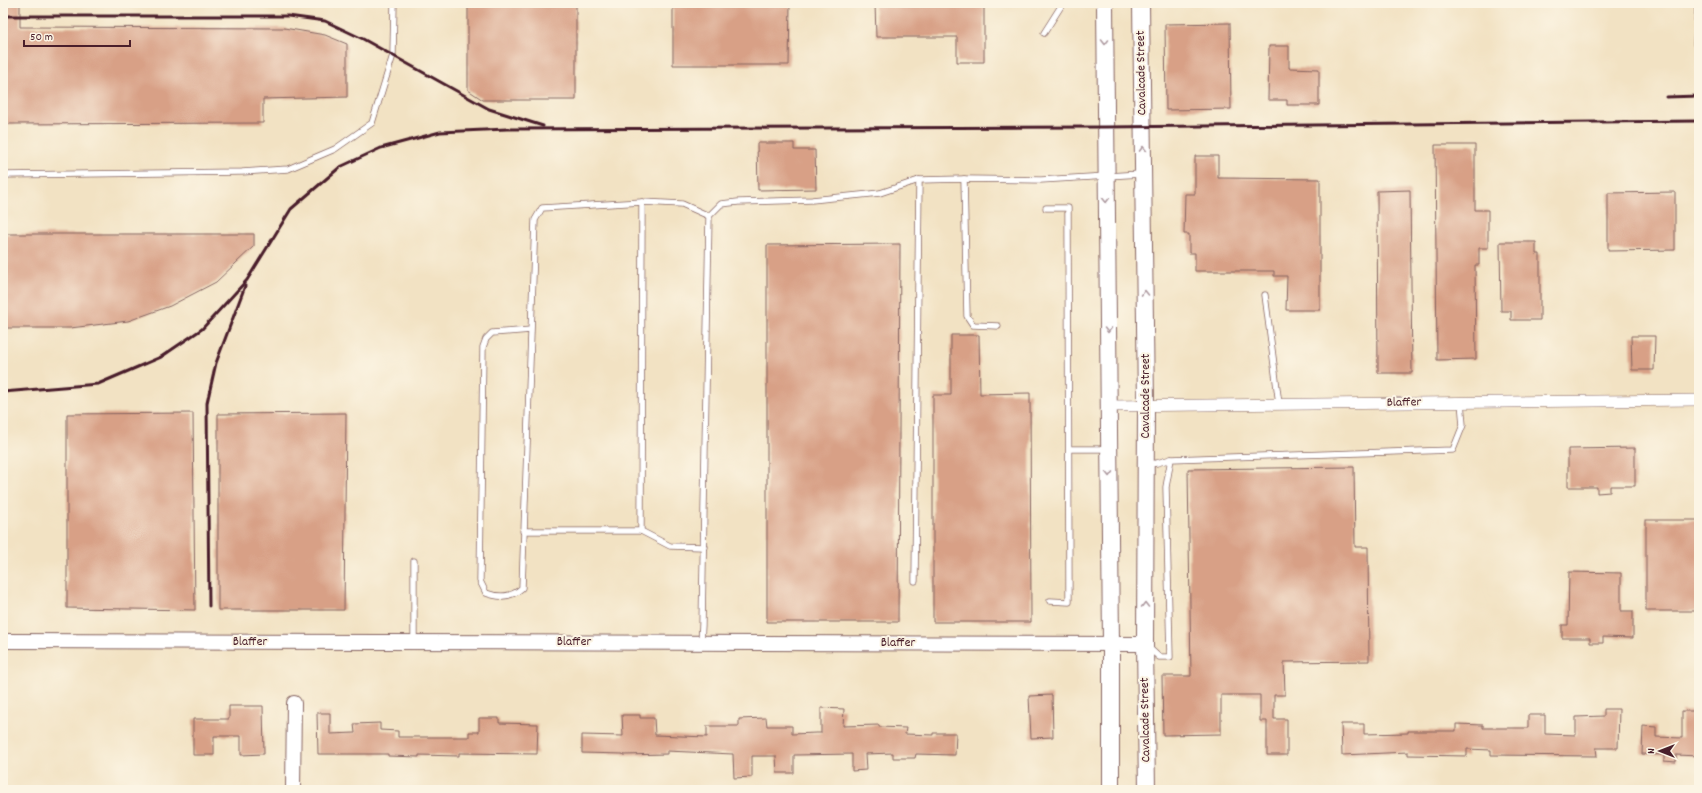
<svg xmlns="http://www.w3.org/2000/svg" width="1702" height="793" font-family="Dekko,sans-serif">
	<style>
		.building { fill: #d8a086 }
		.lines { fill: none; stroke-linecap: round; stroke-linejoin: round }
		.service-casing { stroke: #856360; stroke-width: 7 }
		.minor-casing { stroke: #856360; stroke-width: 12 }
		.tertiary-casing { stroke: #856360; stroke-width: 16 }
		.secondary-casing { stroke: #856360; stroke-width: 18 }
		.service { stroke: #fff; stroke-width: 5.5 }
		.minor { stroke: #fff; stroke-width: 11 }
		.tertiary { stroke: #fff; stroke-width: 14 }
		.secondary { stroke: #fff; stroke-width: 16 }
		.rail { stroke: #4a1f2b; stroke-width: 3 }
		.oneway { stroke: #ae9aa0 }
		.labels { text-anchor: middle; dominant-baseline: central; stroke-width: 4; stroke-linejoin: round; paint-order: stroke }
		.street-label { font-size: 13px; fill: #4a1f2b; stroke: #fcf5e5 }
	</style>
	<rect width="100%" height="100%" fill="#fcf5e5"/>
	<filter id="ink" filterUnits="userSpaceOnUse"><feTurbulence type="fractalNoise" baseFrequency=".025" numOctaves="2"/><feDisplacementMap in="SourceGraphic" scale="8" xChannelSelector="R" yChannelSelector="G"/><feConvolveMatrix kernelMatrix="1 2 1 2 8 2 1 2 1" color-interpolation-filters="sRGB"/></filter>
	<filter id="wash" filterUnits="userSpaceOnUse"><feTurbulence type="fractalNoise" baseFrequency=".012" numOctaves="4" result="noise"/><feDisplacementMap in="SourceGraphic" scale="16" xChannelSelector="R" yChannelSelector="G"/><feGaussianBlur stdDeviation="0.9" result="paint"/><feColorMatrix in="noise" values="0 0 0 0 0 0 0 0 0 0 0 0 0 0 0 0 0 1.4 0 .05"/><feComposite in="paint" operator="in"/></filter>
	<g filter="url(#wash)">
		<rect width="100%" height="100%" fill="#f2e2c3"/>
		<g id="blocks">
			<g class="building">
				<polygon points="3,3 20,3 20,27 284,28 325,35 347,44 347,97 263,99 263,123 3,124"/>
				<polygon points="468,3 576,3 576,100 483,100 468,90"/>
				<polygon points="673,3 790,3 789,65 673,65"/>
				<polygon points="875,3 984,3 984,62 957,62 957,37 876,37"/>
				<polygon points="1230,23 1231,109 1166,110 1165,24"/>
				<polygon points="1269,46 1289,46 1289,68 1319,69 1319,105 1287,105 1287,100 1268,100"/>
				<polygon points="757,143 794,143 794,150 815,150 816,189 758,190"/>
				<polygon points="1435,145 1475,145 1475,210 1488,210 1488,248 1479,248 1479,265 1475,265 1476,359 1437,360"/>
				<polygon points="1195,156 1218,156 1218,178 1320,179 1320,310 1286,310 1287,276 1274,276 1274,271 1195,271 1195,253 1189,253 1189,234 1184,234 1185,194 1195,194"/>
				<polygon points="1410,190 1412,373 1378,373 1377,191"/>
				<polygon points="1675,192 1675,250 1608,251 1608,193"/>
				<polygon points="3,234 254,234 254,246 216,282 170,306 128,321 70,328 3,328"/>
				<polygon points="1500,242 1536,242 1536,254 1540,254 1540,320 1511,320 1511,311 1501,311"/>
				<polygon points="900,244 898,622 767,622 767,245"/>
				<polygon points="951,335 979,335 980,394 1030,393 1031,622 933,622 933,395 951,395"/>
				<polygon points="1631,336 1655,336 1654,370 1632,370"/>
				<polygon points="193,413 195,610 67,608 67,414"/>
				<polygon points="346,413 344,610 218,610 218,414"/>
				<polygon points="1635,448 1635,486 1610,486 1610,492 1597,493 1597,487 1568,487 1568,449"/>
				<polygon points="1354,467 1355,547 1368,547 1369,661 1284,662 1285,695 1274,695 1274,719 1287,719 1287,755 1267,755 1267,721 1260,721 1260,695 1221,695 1221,734 1163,735 1162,676 1191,676 1188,469"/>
				<rect x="1646" y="520" width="53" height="91"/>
				<polygon points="1569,572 1621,573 1621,611 1633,611 1633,638 1603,637 1603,643 1590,643 1590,638 1562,638 1562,625 1568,625"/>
				<polygon points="1052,695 1053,737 1031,738 1029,696"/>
				<polygon points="229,706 263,706 264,754 241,755 241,736 214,736 214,755 193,755 193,719 229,719"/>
				<polygon points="821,708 844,709 843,726 879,725 879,727 906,728 905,734 933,735 933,733 956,733 955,755 916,754 915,758 893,758 893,753 865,754 866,770 852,771 852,754 794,755 794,773 777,773 776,756 752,756 752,777 734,778 733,754 667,751 667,754 623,755 623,754 582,753 582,735 623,736 622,715 640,715 640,718 654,718 655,735 707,737 707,726 739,726 739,719 766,718 767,726 792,726 792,734 816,733 821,733"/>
				<polygon points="1604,709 1619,709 1618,748 1596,748 1597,756 1491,755 1491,750 1467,749 1467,756 1408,755 1408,752 1342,755 1341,724 1364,724 1364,734 1408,733 1408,731 1456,731 1456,724 1483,725 1483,728 1528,728 1528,715 1545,715 1545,734 1576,735 1576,717 1604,716"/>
				<polygon points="1682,711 1696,711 1697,728 1699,728 1699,756 1676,755 1676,762 1664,761 1664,755 1642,754 1643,726 1656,727 1656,737 1682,738"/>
				<polygon points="317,713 330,713 330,734 355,733 354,724 380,723 380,730 398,731 398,737 469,737 469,732 479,732 479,718 499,718 499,723 538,724 537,754 459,753 459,756 419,755 419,757 388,756 388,754 318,754"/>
			</g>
		</g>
	</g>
	<g filter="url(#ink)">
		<use href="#blocks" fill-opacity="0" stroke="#856360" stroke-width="1"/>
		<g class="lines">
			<g class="service-casing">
				<g id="service">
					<polyline points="1044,33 1063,3"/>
					<polyline points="1696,44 1698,3"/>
					<polyline points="3,175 242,172 288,169 335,149 372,123 393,55 394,3"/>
					<polyline points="964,179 967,316 973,325 998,326"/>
					<polyline points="1046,208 1068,208 1069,602 1050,601"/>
					<polyline points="1265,295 1279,404"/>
					<path d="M 531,330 L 492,333 L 486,339 L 483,347 L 480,581 L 486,593 C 499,598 512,597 522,588 L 535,220 L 542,208 L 642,202 L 682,204 L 709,216"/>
					<polyline points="1070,449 1108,449"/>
					<polyline points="1148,464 1157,463 1171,459"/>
					<polyline points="523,531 641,531 642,202"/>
					<polyline points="641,531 670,546 704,547"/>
					<polyline points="915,581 919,180"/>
					<polyline points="414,642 414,561"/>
					<polyline points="701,642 702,625 709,216 721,204 738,202 812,200 880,193 919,180 964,179 1041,180 1141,174"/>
					<polyline points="1148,647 1159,657 1170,657 1166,487 1171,459 1453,450 1463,425 1461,402"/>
				</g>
			</g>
			<g class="minor-casing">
				<polyline id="minor" points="1109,406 1699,400"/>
			</g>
			<g class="tertiary-casing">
				<g id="tertiary">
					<polyline points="3,641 1145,644"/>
					<polyline points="293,790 294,703"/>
				</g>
			</g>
			<g class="secondary-casing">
				<g id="secondary">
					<polyline points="1105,3 1111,644 1111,790"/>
					<polyline points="1141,3 1146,405 1145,644 1147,790"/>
				</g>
			</g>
			<use href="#service" class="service"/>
			<use href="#minor" class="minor"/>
			<use href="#tertiary" class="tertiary"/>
			<use href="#secondary" class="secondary"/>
			<g class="rail">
				<polyline points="3,16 288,16 325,21 363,39 489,109 543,126"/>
				<polyline points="1666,97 1699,96"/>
				<polyline points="3,392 98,384 161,357 202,329 247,280 291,209 340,167 381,148 440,132 507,129 1105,127 1699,121"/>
				<polyline points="209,606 207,403 216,363 245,286"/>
			</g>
		</g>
		<defs><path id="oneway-chevron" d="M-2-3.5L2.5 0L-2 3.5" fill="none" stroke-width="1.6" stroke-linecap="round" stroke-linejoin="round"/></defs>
		<g class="oneway">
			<use href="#oneway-chevron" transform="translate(1105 42) rotate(90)"/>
			<use href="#oneway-chevron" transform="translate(1143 149) rotate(-91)"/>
			<use href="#oneway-chevron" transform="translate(1106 200) rotate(89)"/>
			<use href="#oneway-chevron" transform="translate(1145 293) rotate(-91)"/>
			<use href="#oneway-chevron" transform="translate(1108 330) rotate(89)"/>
			<use href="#oneway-chevron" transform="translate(1109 474) rotate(89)"/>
			<use href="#oneway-chevron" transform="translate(1145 605) rotate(-90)"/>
		</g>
	</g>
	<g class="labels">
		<g class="street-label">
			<text transform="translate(1142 73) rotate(-91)">Cavalcade Street</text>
			<text transform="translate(1146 396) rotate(-90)">Cavalcade Street</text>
			<text transform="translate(1404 403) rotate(-1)">Blaffer</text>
			<text x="250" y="642">Blaffer</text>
			<text x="574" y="642">Blaffer</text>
			<text x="898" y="643">Blaffer</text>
			<text transform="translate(1146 720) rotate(-91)">Cavalcade Street</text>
		</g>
	</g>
	<rect width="1702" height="793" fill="none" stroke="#fcf5e5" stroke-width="16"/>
	<g transform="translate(1660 751) rotate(270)" stroke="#fcf5e5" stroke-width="3" paint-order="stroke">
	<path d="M0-3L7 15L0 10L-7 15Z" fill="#4a1f2b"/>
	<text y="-6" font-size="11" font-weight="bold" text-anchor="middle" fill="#4a1f2b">N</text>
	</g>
	<path d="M24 40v6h106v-6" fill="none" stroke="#4a1f2b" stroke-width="2"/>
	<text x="30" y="40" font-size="12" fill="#4a1f2b" stroke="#fcf5e5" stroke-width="3" paint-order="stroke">50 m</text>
</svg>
